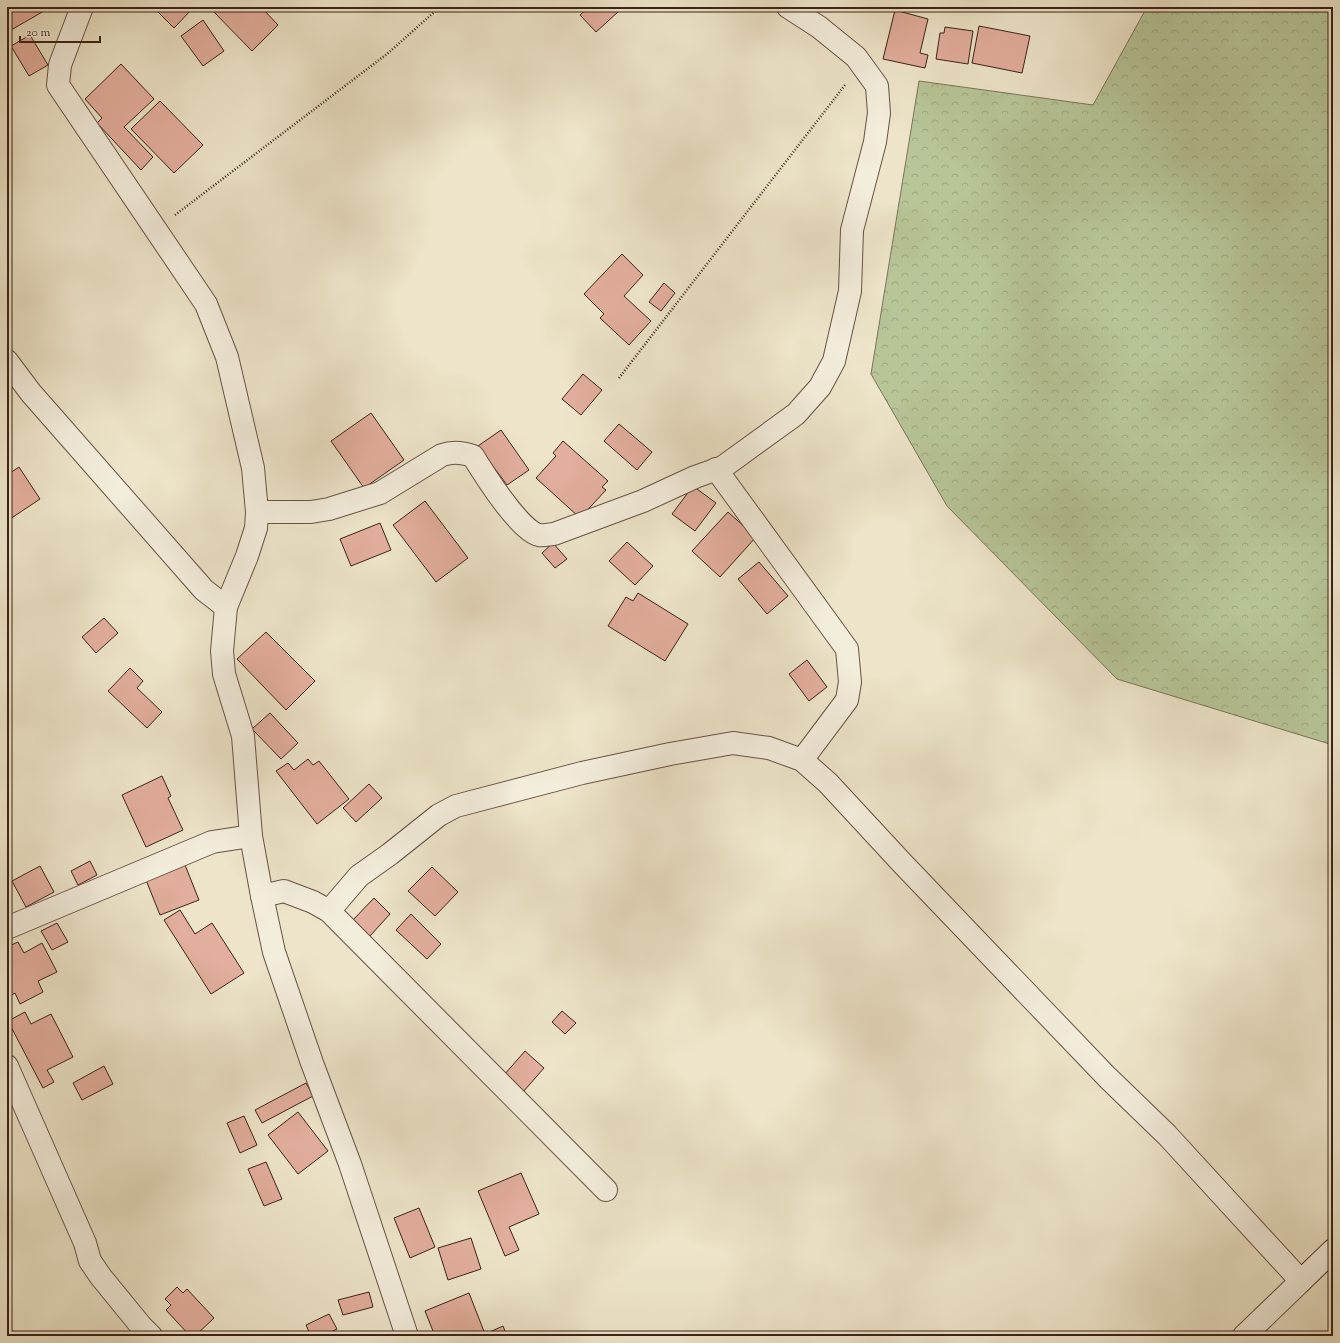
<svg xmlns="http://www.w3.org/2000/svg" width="1340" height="1343" font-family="'Sorts Mill Goudy',serif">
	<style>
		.forest { fill: url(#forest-crowns); stroke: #7a7458 }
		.building { fill: #e2ae9d; stroke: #3c2218 }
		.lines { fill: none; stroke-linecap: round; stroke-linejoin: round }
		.street-casing { stroke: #685244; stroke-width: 24 }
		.secondary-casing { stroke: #3c2218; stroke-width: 24 }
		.path { stroke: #3c2218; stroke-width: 2.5; stroke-dasharray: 1 2; stroke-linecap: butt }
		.street { stroke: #f3eddc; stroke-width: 22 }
		.secondary { stroke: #f3eddc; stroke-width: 22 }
	</style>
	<defs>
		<pattern id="forest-crowns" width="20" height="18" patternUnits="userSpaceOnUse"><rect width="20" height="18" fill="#b7c598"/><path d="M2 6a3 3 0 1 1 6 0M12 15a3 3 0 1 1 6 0" fill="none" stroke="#9ea982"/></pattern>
	</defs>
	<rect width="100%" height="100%" fill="#ede4c9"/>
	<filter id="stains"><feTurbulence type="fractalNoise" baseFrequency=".005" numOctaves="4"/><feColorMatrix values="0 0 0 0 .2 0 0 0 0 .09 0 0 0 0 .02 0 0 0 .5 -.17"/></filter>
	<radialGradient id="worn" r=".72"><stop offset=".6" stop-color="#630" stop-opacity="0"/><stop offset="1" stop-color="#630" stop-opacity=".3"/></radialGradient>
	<polygon class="forest" points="1147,7 1333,7 1333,745 1117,679 947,506 871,374 919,81 1093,105"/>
	<g class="building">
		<polygon points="7,7 42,7 44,11 11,30 7,23"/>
		<polygon points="153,7 194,7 174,28"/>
		<polygon points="209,7 261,7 278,25 252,51"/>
		<polygon points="589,7 615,7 619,11 596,32 580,15"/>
		<polygon points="895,10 928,19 920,53 928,55 925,68 883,59"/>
		<polygon points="203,20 224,51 203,66 181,36"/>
		<polygon points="979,26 1030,36 1022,73 972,63"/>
		<polygon points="945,27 973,31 968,64 936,59 940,33 944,33"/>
		<polygon points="30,35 48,65 29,76 11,46"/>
		<polygon points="121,64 154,99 124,127 153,157 141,170 97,123 102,118 85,99"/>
		<polygon points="160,101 203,145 174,173 131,129"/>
		<polygon points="622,254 643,275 624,296 651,321 629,345 600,318 604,314 584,294"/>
		<polygon points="664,283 675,293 661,311 649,302"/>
		<polygon points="583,374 602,390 581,415 562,399"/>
		<polygon points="371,413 404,460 364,488 331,441"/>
		<polygon points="619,424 652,452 637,470 604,441"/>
		<polygon points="501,430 529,470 507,485 478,446"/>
		<polygon points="563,441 608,481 602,487 606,490 580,518 536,478 556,456 553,453"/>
		<polygon points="19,467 40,499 7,521 7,475"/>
		<polygon points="693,486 716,503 695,531 672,514"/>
		<polygon points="425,501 468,558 436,582 393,525"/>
		<polygon points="728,512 756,537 720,577 692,551"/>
		<polygon points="380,523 391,550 351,566 340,539"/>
		<polygon points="627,542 653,566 635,585 609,561"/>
		<polygon points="553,543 567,559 555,568 542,553"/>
		<polygon points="759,562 788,596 767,614 738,579"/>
		<polygon points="638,593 688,624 665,661 608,626 626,597 633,601"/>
		<polygon points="104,618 118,633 96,653 82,637"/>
		<polygon points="266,632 315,681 286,710 237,659"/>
		<polygon points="807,660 827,687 809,701 789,674"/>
		<polygon points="130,668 143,681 137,688 162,712 147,728 108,691"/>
		<polygon points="270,713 298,743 281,759 252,729"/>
		<polygon points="308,759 313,765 319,761 349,799 317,824 276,771 288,763 294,770"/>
		<polygon points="162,776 171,796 168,798 183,830 146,847 122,795"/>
		<polygon points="369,784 382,798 356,822 343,808"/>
		<polygon points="90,861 97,875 78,885 71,871"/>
		<polygon points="185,865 199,900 160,915 146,880"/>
		<polygon points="40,866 54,892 26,907 12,881"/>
		<polygon points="432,867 458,892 435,916 408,891"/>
		<polygon points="374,898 390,914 370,936 353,920"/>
		<polygon points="180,910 195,934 212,923 244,973 211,994 164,920"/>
		<polygon points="411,914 441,944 427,959 396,930"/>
		<polygon points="57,923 68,942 52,950 41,931"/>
		<polygon points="18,942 24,953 42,943 57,972 38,981 43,992 20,1004 15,993 10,996 7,990 7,947"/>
		<polygon points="562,1011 576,1023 565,1034 552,1022"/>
		<polygon points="25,1012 31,1024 51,1014 73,1057 47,1070 54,1082 43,1088 8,1021"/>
		<polygon points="525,1051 544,1068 523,1092 504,1075"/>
		<polygon points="104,1066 113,1084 82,1100 73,1083"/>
		<polygon points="306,1083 313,1096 262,1123 255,1110"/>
		<polygon points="298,1112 328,1151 298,1174 268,1135"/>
		<polygon points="244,1116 257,1145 240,1153 227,1123"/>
		<polygon points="266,1162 282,1199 264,1206 248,1169"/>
		<polygon points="521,1173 539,1214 509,1227 519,1250 505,1256 478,1191"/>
		<polygon points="419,1208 435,1247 410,1258 394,1218"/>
		<polygon points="471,1238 481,1269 448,1280 438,1248"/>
		<polygon points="177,1287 183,1293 187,1289 214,1318 195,1336 190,1336 166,1310 171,1305 165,1299"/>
		<polygon points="369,1292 373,1307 343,1315 338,1300"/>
		<polygon points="469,1293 485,1334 503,1326 507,1336 435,1336 425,1311"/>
		<polygon points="329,1314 337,1329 323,1336 311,1336 306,1325"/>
	</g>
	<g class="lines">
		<g class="street-casing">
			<g id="street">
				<polyline points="82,7 60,65 58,85 206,304 227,357 253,468 257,512 256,528 247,556 226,607 222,651 224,674 243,736 251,836 262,896 274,952 312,1063 350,1164 407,1336"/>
				<polyline points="7,361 31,393 204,590 226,607"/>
				<polyline points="716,469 847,649 850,682 847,700 802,760"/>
				<path d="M 257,512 L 311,512 L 329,509 L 380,493 L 442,455 C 453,451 462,452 473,456 C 484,474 520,531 539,535 C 543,536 550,534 554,534 L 643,501 L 695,477 L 723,467 L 796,414 L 820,387 L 834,361 L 850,291 L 852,230 L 875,142 L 879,113 L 877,86 L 856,57 L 819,27 L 788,7"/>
				<polyline points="262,896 284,891 313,902 329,911 606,1190"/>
				<polyline points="329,911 359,876 390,854 439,815 456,806 582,773 670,754 733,743 769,748 802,760 828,783 903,864 1107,1077 1167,1135 1301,1281 1244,1336"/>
				<polyline points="7,928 212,842 251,836"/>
				<polyline points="7,1066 85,1243 90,1261 101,1277 141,1326 151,1336"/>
			</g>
		</g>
		<g class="secondary-casing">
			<polyline id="secondary" points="1301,1281 1333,1250"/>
		</g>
		<g class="path">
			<polyline points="175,215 387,54 440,7"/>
			<polyline points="619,378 845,85"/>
		</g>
		<use href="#street" class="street"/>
		<use href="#secondary" class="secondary"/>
	</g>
	<rect width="1340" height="1343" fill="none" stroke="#ede4c9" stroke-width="24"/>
	<rect x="8" y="8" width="1324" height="1327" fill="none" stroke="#3c2218" stroke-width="2"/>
	<rect x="12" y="12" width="1316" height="1319" fill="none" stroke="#3c2218"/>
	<path d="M20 36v6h80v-6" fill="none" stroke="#3c2218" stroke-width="2"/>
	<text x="26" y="36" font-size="12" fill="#3c2218" stroke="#f3eddc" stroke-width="3" paint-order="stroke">20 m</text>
	<rect width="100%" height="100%" filter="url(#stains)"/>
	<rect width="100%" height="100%" fill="url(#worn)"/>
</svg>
